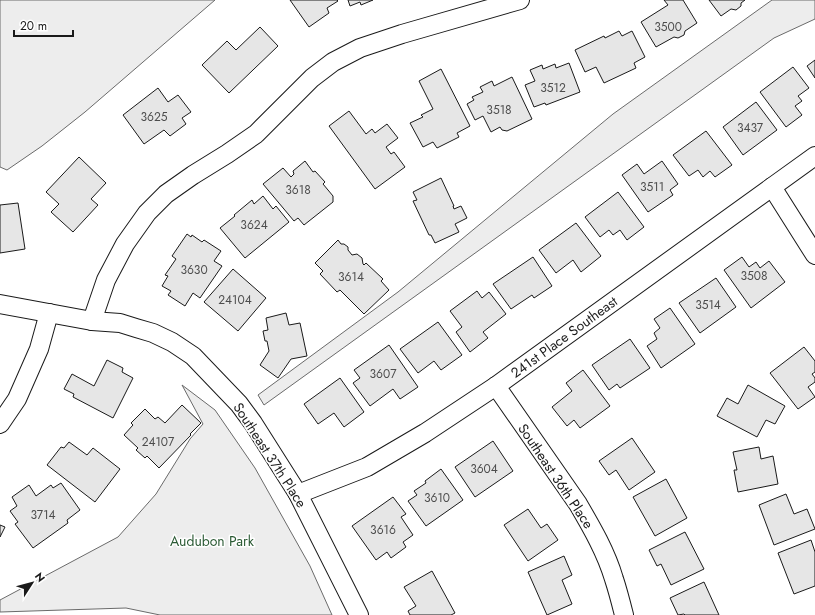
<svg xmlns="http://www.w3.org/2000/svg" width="815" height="615" font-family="Jost,sans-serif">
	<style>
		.green { fill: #ededed; stroke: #6a6a6a }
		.building { fill: #e6e6e6; stroke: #1a1a1a }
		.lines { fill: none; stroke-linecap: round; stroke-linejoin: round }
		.minor-casing { stroke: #1a1a1a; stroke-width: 20 }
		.minor { stroke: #fff; stroke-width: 18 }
		.labels { text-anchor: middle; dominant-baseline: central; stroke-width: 3; stroke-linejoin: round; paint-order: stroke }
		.number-label { font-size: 12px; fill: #4d4d4d }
		.street-label { font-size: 14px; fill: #1a1a1a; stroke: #fff }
		.park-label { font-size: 14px; fill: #2b5a34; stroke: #fff }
	</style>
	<rect width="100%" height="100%" fill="#fff"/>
	<g class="green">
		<polygon points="0,0 215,0 85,112 42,146 7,170 0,167"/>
		<polygon points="772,0 815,0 815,19 774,38 264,405 258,395 398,292 613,114"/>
		<polygon points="182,385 215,410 255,468 310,566 332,615 160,615 126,608 0,612 0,600 118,537 156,494 190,439 203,424"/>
	</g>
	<g class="building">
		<polygon points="290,0 337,0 338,1 327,8 329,13 309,27"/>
		<polygon points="348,0 373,0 361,5 360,2 350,6"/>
		<polygon points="664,0 683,0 697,23 685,31 684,35 678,38 674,37 656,47 641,22 668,5"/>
		<polygon points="709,0 745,0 741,3 741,6 736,10 731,9 721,16"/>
		<polygon points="260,27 278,46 229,93 202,65 227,41 236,50"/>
		<polygon points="619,31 622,36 632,31 645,57 634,63 636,68 604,83 596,67 585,72 575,50 604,36 605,38"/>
		<polygon points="815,60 815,78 807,66"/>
		<polygon points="569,63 580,92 546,105 545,103 534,107 525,85 535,81 530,70 542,65 543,69 555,64 556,68"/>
		<polygon points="793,67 809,88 798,96 802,101 795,106 802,115 786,127 760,92"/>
		<polygon points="441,69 470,126 457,133 459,137 437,148 433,142 423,147 410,123 423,117 421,115 433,109 419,81"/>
		<polygon points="512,77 532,119 507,131 502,130 500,127 491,132 483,116 475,120 467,104 474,100 472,97 483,92 480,87 492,81 494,86"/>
		<polygon points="158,88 168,102 178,95 191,112 182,118 186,124 170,136 164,130 144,144 123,115"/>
		<polygon points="756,102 777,130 743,155 723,127"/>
		<polygon points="349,111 366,134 372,129 375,133 387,124 398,138 386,147 391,154 394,152 405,167 375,189 329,126"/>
		<polygon points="706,131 732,165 715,177 710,171 703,177 698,170 689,176 673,155"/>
		<polygon points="79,157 106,183 91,199 98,205 73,232 51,212 59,204 46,192"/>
		<polygon points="305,161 313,172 315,171 325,182 323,184 333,196 333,202 304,225 298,218 294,221 263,184 283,168 291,177 294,174 293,171"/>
		<polygon points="662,161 678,184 670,190 673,195 648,212 622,175 637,164 644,174"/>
		<polygon points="441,178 454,206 453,206 454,209 461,206 467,218 455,224 459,232 435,243 431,235 429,235 413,201 417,200 413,192"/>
		<polygon points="618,192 644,227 627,240 620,230 613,235 609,230 600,237 585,217"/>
		<polygon points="263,196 273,209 276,206 289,222 245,258 220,228 235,216 234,215 252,200 254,204"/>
		<polygon points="18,203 25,249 0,253 0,205"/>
		<polygon points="576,223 601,256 581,272 573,260 556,273 539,250"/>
		<polygon points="187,234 191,237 192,235 202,242 204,240 221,251 214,261 222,266 200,298 193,293 185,306 168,295 171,291 162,286 168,276 165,275 176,259 172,256"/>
		<polygon points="338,240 341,244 344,244 348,247 348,250 352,255 357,254 362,258 363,264 364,265 366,263 383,279 381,281 389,290 364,314 340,290 337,292 320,274 323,271 315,263"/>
		<polygon points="533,257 552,286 534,298 532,295 511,309 493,284"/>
		<polygon points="742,257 749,267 756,262 760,268 769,261 785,282 751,308 724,270"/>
		<polygon points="233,269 266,298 238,331 204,302"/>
		<polygon points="716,278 736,307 700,333 679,303"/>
		<polygon points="477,291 482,298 489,292 506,314 483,332 488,338 470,352 456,332 462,327 450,311"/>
		<polygon points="670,308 695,344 661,368 647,346 657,339 654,333 660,328 654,319"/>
		<polygon points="286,313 289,325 300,323 307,356 291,359 278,378 260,365 269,351 267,341 265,341 263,331 268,330 266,318"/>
		<polygon points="438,322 462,355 441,370 434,361 418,373 400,349"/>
		<polygon points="630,339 650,368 620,388 617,384 609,390 592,365"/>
		<polygon points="389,345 418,387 400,399 393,389 370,406 353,383 360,378 354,370"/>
		<polygon points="804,347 815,361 815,372 812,374 815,378 815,382 808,387 815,397 798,409 770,373"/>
		<polygon points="107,360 123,368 122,372 133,378 113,418 73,397 74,394 64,389 72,374 94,386"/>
		<polygon points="583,370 610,406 580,428 574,420 567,426 552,407 572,391 566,383"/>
		<polygon points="340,378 364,412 344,427 334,413 318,424 304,404"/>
		<polygon points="748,385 785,406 775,424 766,420 757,437 717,416 727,398 738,404"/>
		<polygon points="182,405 201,423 190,434 191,435 159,468 147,456 145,458 136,450 138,448 124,435 133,425 131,423 145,409 155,419 158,417 165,423"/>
		<polygon points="632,438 655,472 629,490 616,470 609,475 599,461"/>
		<polygon points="493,441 513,471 475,497 455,467"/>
		<polygon points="69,442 87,455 93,448 120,469 95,502 47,465 61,447 64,448"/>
		<polygon points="759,447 761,459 773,456 778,484 738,492 734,470 737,470 733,452"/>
		<polygon points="441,469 463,500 426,526 408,501 417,495 414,491 426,483 425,481"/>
		<polygon points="666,479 687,518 655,536 633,497"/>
		<polygon points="61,483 80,510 67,520 68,523 33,548 15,524 18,522 10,511 17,506 12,497 29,485 36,496 51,485 53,488"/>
		<polygon points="786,494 794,514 807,509 815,529 774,545 759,505"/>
		<polygon points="393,497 406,514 401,517 413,535 403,542 406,547 391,558 387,552 376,560 352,526"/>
		<polygon points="528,509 541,528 547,524 558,540 528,561 504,525"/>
		<polygon points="0,525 5,527 0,537"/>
		<polygon points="685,532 704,569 671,585 661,564 657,566 649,550"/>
		<polygon points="811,540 815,552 815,586 794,594 778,553"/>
		<polygon points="564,556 572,575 562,580 572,604 547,615 528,572"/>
		<polygon points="432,571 455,613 451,615 410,615 408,611 416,606 404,587"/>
		<polygon points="704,582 719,615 685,615 684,614 678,615 670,598"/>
	</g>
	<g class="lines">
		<g class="minor-casing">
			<g id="minor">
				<polyline points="772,187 815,255"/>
				<polyline points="0,304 92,321 120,323 136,328 153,333 172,342 193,356 239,404 253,423 298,494 359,615"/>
				<polyline points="92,321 106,280 125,244 147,213 166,194 193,175 227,154 256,134 312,78 333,62 360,48 402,34 520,0"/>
				<path d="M 496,386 L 578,504 C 592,528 606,552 614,579 C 618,591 621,603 624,615"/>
				<polyline points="0,424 17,399 39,349 49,313"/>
				<polyline points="298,494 367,467 425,433 496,386 815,156"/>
			</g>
		</g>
		<use href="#minor" class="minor"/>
	</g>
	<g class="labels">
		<g class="number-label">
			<text x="668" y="27">3500</text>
			<text x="553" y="88">3512</text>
			<text x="499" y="110">3518</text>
			<text x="154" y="117">3625</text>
			<text x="750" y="128">3437</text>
			<text x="652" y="187">3511</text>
			<text x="298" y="190">3618</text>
			<text x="254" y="225">3624</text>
			<text x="194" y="270">3630</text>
			<text x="754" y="276">3508</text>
			<text x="351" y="277">3614</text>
			<text x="235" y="300">24104</text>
			<text x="708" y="305">3514</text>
			<text x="383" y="374">3607</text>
			<text x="158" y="442">24107</text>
			<text x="484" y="469">3604</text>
			<text x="437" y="498">3610</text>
			<text x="43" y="515">3714</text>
			<text x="383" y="530">3616</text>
		</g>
		<g class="street-label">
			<text transform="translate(564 337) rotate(-36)">241st Place Southeast</text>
			<text transform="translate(270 455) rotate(57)">Southeast 37th Place</text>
			<text transform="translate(556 476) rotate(56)">Southeast 36th Place</text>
		</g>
		<g class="park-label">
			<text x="212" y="541">Audubon Park</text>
		</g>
	</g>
	<g transform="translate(32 583) rotate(54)" stroke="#ffffff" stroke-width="3" paint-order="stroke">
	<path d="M0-3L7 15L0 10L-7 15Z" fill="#1a1a1a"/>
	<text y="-6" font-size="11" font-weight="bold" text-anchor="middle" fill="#1a1a1a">N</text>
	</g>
	<path d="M14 30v6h59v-6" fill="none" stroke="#1a1a1a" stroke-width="2"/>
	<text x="20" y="30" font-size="12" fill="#1a1a1a" stroke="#ffffff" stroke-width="3" paint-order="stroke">20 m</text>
</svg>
